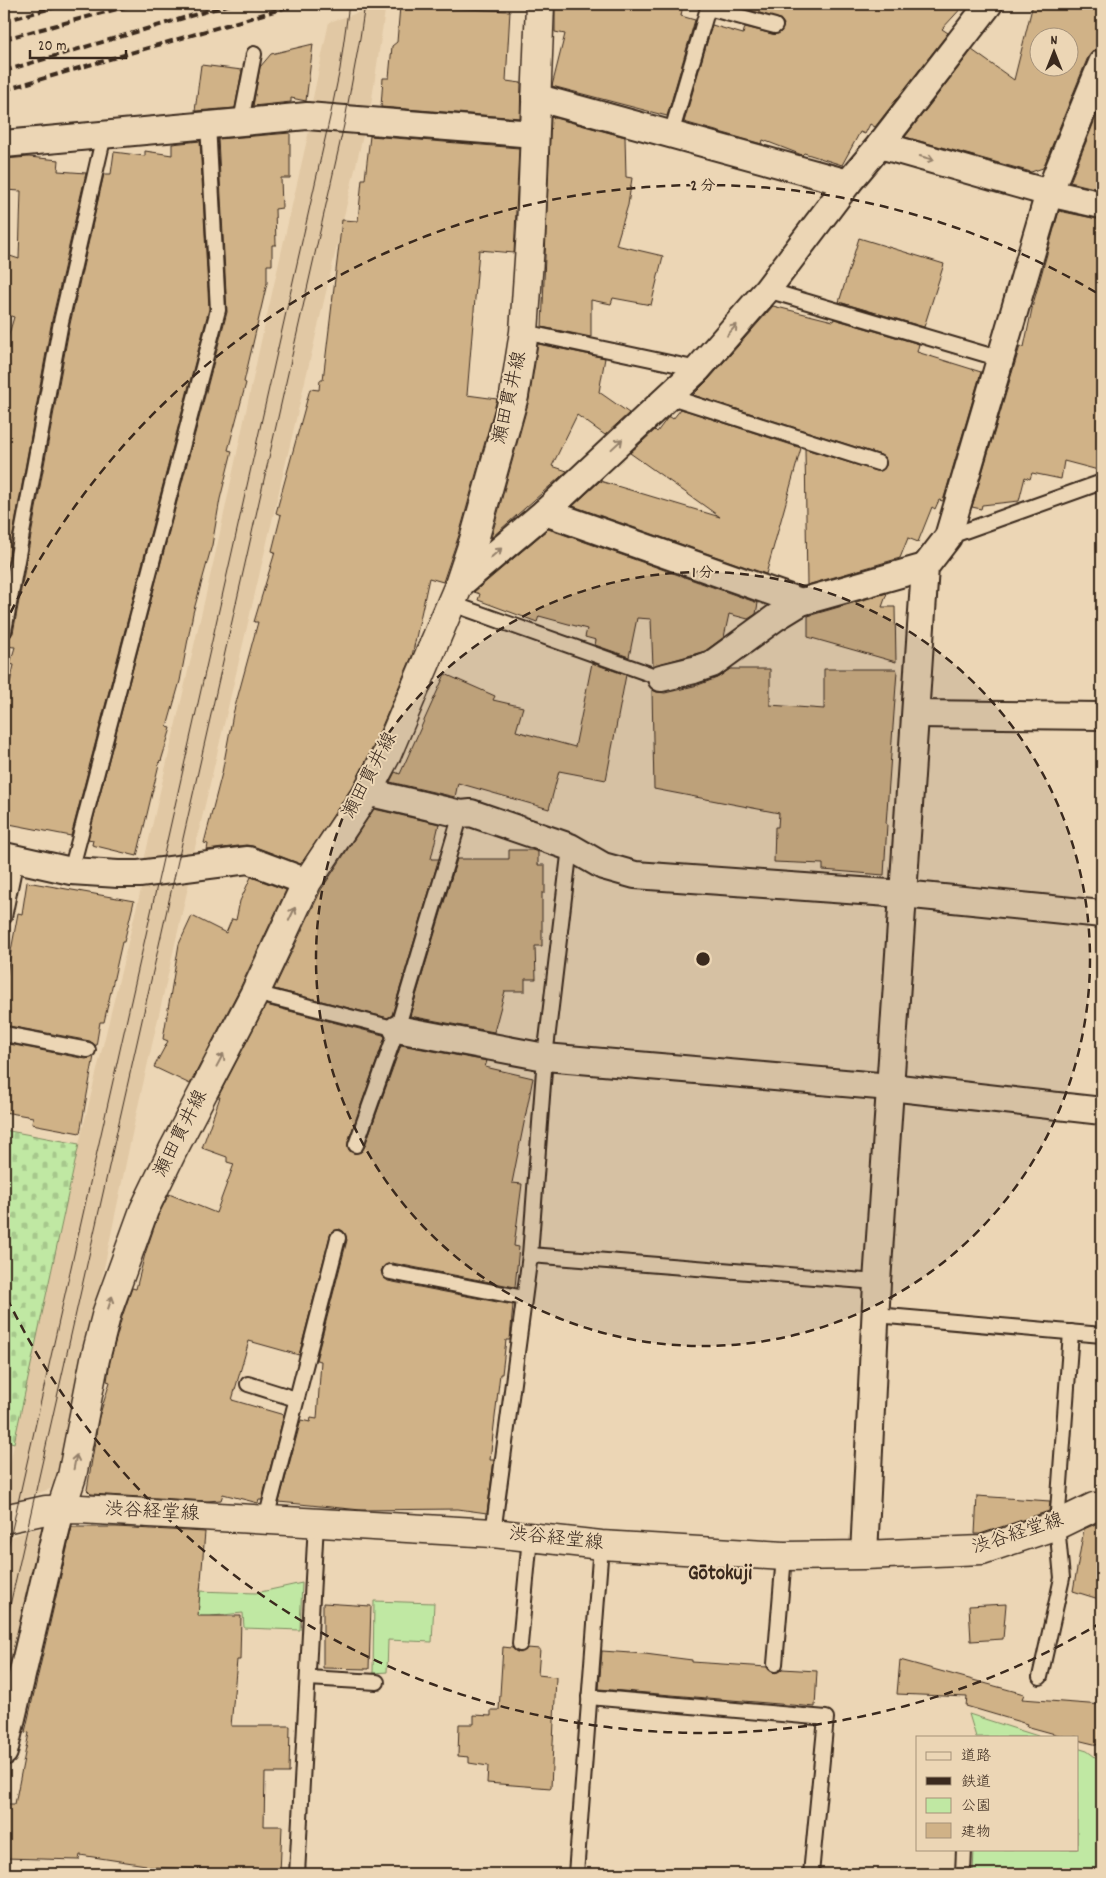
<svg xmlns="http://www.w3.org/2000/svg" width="1106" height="1878" font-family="Dekko,'Klee One',sans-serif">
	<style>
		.built { fill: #e1c8a4 }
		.green { fill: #c0e8a3; stroke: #7e8960 }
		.cemetery { fill: url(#cemetery-stones); stroke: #7e8960 }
		.building { fill: #d0b287; stroke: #3b2a1e; fill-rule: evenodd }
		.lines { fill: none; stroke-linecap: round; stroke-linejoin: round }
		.lane-casing { stroke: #3b2a1e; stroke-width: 18 }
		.street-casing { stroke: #3b2a1e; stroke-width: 30 }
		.secondary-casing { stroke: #3b2a1e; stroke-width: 31 }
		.lane { stroke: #ecd6b5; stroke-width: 14 }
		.street { stroke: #ecd6b5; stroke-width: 26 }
		.secondary { stroke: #ecd6b5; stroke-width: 28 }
		.tram { stroke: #3b2a1e; stroke-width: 1 }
		.rail { stroke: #3b2a1e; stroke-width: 4; stroke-dasharray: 8 4; stroke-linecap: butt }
		.oneway { stroke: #94806a }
		.ring { fill: none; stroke: #3b2a1e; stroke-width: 2.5; stroke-dasharray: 9 6 }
		.labels { text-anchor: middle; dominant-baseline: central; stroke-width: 4; stroke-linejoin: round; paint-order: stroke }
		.street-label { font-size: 19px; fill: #3b2a1e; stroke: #ecd6b5 }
		.quarter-label { font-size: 21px; font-weight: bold; fill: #3b2a1e; stroke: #ecd6b5 }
		.centre { fill: #3b2a1e; stroke: #ecd6b5; stroke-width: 2.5 }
		.ring-label { font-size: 15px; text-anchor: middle; font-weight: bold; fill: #3b2a1e; stroke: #ecd6b5; stroke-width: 4; stroke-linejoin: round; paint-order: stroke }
	</style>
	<defs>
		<pattern id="cemetery-stones" width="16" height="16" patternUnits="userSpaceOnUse" patternTransform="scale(1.25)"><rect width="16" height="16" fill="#c0e8a3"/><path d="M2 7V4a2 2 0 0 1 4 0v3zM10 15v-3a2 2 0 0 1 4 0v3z" fill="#a6c78c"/></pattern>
	</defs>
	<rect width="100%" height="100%" fill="#ecd6b5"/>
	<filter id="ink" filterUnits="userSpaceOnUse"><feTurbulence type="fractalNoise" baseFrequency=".02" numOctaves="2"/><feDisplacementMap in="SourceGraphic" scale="10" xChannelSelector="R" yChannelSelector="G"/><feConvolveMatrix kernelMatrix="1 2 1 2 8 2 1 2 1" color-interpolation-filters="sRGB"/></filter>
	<g filter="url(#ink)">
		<g class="built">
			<polygon points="386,4 370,112 311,107 329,22"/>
			<polygon points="311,122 365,127 192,860 143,865 216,551 260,346"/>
			<polygon points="191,874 136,1115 63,1464 50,1489 5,1505 4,1497 14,1443 79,1144 143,881"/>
			<polygon points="33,1529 45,1529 4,1705 4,1539"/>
		</g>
		<g class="green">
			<polygon points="302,1583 300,1630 244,1628 243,1613 212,1616 190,1626 198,1591 256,1593"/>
			<polygon points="374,1601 434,1603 432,1642 388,1640 387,1672 373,1673"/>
			<polygon points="969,1714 1041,1737 976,1737"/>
			<polygon points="1077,1748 1087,1751 1102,1762 1102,1874 973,1874 974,1849 1077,1849"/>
		</g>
		<polygon class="cemetery" points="4,1130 79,1144 14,1443 4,1440 4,1317 7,1307 4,1306"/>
		<g class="building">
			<polygon points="555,4 683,4 681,16 695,20 667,116 552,86 565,34 555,32"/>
			<polygon points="752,4 965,4 942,29 948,33 875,127 870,124 865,134 860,132 842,165 804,153 802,155 763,140 762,144 684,122 712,25 743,34 745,27 773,34 781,32 784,24 781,20 750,10"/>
			<path d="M 1033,4 L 1102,4 L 1102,48 L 1093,51 L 1088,57 L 1043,168 L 1031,172 L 1024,170 L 905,137 L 972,50 L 1014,80 ZM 1038,38 L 1068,38 L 1068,68 L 1038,68 Z"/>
			<polygon points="400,6 510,11 506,81 521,83 520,118 381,107 383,78 389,78 392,46 397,42"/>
			<polygon points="313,44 306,101 291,98 291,102 253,106 260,67 271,54"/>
			<polygon points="201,65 242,70 235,108 195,111"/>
			<polygon points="1102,102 1102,190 1070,182"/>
			<polygon points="551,117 625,137 626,177 632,178 628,205 616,245 663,256 651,305 613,298 611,304 591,300 591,337 542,327"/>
			<polygon points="290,133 290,178 281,178 282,208 275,209 276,245 272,245 272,265 267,265 267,283 244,382 246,383 228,450 232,451 220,499 212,545 193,613 180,681 167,727 171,728 161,761 160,760 137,856 92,845 93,840 88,839 227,312 218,139"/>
			<polygon points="370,136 519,148 514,253 479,250 467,395 497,399 459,535 444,579 443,582 429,578 412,656 373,747 354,784 301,864 253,846 246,845 207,850 208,844 204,843 222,773 233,714 258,622 254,622 275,552 272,551 281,515 276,513 310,389 319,390 320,380 323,380 342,220 358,221 362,179 365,179"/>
			<polygon points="200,141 209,309 71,836 4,823 4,710 14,665 10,664 15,647 4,646 4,640 10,637 13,633 70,324 104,174 111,174 114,152 145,156 145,151 172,155 172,144"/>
			<polygon points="29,157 59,160 58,171 86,173 52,320 4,584 4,351 14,317 4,314 4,254 19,259 21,191 4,190 4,159"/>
			<polygon points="1059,211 1102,220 1102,471 1064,461 1061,479 1032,473 1030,479 1025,477 1019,501 982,505 981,509 972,507 1020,346 1024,347 1033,304"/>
			<polygon points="859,238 944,264 924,327 839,302"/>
			<polygon points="773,306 833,321 834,319 919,344 917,352 981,372 943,501 939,500 935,509 932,507 918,542 908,538 900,558 807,585 805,449 876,471 880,471 886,466 885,458 881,455 693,395 709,379"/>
			<polygon points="538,344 605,358 599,392 629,413 605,435 577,415 552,466 567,471 491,538 529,400"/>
			<polygon points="681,409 801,448 766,574 573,506 600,481 720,517 630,453 655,430 657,432 669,416 673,419"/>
			<polygon points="548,529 758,603 756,614 748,619 729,614 724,637 705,651 653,666 651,619 637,618 629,657 595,645 596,640 585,637 587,629 539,616 537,622 478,600 480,594 474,592"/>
			<polygon points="887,593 882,607 895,607 896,662 808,637 808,616"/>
			<polygon points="592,663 626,675 606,780 559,771 549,809 458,783 455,797 390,782 395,772 400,774 445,674 495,696 493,700 523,707 516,731 575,747"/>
			<polygon points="730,669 770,669 770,705 824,709 824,669 896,669 897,671 886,824 887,824 884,875 823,870 823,864 774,862 775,827 778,827 779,813 654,789 652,690 657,692 665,693 698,685 717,678"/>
			<polygon points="374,809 439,824 431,859 439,859 392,1015 388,1018 274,989 321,890"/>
			<polygon points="509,850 532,850 538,852 538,865 545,865 545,893 542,893 542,946 535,946 536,979 525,979 525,991 505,991 494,1032 410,1016 457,859 509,859"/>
			<polygon points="251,877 286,890 241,986 190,1084 154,1067 168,1041 163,1039 179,944 192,916 226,933 232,919 236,920 240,901"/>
			<polygon points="27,882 134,901 124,942 122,942 104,1022 100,1022 96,1046 90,1041 4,1025 4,989 18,913 22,914"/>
			<polygon points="266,1005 383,1035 385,1037 348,1142 349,1150 354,1153 361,1152 364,1148 401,1045 487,1061 485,1067 533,1078 512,1183 522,1184 514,1246 519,1247 515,1287 392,1263 384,1266 381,1271 384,1278 388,1281 513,1305 510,1340 506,1340 502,1374 500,1374 490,1460 494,1460 487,1513 458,1509 361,1510 279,1502 301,1420 310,1422 311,1418 317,1419 321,1361 316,1360 347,1240 344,1232 340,1229 332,1232 330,1236 299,1355 249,1341 232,1400 284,1415 262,1500 259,1500 258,1503 223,1494 221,1500 207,1501 91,1494 87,1490 99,1417 110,1382 107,1381 110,1362 122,1317 132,1288 136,1289 145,1254 158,1216 169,1194 216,1213 234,1164 227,1162 227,1157 202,1148 220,1097 218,1097"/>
			<polygon points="4,1043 86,1059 94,1056 80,1133 32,1124 33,1117 4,1112"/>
			<polygon points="977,1496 1050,1501 1049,1511 980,1534 975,1534"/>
			<polygon points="1098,1523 1102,1523 1102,1600 1073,1591 1084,1529"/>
			<polygon points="72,1527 116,1527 205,1532 198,1616 241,1616 240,1660 237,1660 231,1726 290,1726 289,1773 265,1773 264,1826 282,1826 280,1874 209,1874 209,1869 146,1867 146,1865 80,1855 79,1860 4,1858 4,1804 15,1804 29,1733 25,1732"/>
			<polygon points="323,1603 371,1606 369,1669 323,1668"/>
			<polygon points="1006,1604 1003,1639 971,1641 969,1606"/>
			<polygon points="503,1647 512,1648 520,1653 527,1648 540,1649 538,1675 556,1677 551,1788 487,1783 488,1766 469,1763 469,1757 458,1756 459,1724 474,1724 474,1715 491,1716 491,1710 499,1710"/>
			<polygon points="602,1651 645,1654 692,1660 692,1662 767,1667 774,1673 778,1672 782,1669 817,1671 815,1707 599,1689"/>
			<polygon points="900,1660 1024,1694 1022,1699 1102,1705 1102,1746 1077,1740 1077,1737 1066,1737 1026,1726 1027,1724 966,1706 967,1697 897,1694"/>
		</g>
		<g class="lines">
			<g class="lane-casing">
				<g id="lane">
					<polyline points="241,121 254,54"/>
					<polyline points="671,134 708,8 775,26"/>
					<polyline points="767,290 1001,359"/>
					<polyline points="524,332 698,369"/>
					<polyline points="668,396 878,463"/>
					<polyline points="948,537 1102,482"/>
					<polyline points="450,603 661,678"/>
					<polyline points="4,631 61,322 104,135"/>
					<polyline points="71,871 218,310 208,124"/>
					<polyline points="4,917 16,859"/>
					<polyline points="255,993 397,1029"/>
					<polyline points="4,1034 88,1050"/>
					<polyline points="356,1145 397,1029 461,814"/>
					<polyline points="530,1255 877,1282"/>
					<polyline points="390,1272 524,1298"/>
					<polyline points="876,1315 1102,1335"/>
					<polyline points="248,1384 296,1399"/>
					<polyline points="266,1519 338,1238"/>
					<polyline points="493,1533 530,1255 545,1057 570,847"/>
					<polyline points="520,1644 530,1537"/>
					<polyline points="775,1664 784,1556"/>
					<polyline points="1040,1677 1062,1578 1057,1525 1071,1332"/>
					<polyline points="308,1678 377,1682"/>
					<polyline points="589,1697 826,1718 811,1874"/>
					<polyline points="297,1874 316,1523"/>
					<polyline points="576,1874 601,1545"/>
					<polyline points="963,1874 964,1849"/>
				</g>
			</g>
			<g class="street-casing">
				<g id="street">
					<polyline points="535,97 848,183"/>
					<polyline points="4,144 307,116 534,134"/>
					<polyline points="880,145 1049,193 1102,205"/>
					<polyline points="545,512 801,602"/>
					<polyline points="459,585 545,512 698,369 767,290 848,183 880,145 989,4"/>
					<polyline points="661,678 694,670 712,664 775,618 801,602 925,567"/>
					<polyline points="916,714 1102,716"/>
					<polyline points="367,792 461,814 471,813 570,847 603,866 635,875 903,894 1102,914"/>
					<polyline points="4,856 71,871 118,874 139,874 248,860 307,882"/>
					<polyline points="397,1029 545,1057 890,1087 1102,1111"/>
					<polyline points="864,1555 877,1282 925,567 948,537 1049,193 1102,63"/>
					<polyline points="4,1752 61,1509"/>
				</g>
			</g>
			<g class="secondary-casing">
				<g id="secondary">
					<polyline points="61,1509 72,1476 95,1359 107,1312 144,1210 173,1150 255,993 307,882 367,792 387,754 459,585 474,540 514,396 524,332 531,230 540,4"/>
					<polyline points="4,1519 46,1510 80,1509 493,1533 601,1545 784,1556 864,1555 982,1550 1057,1525 1094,1507 1102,1507"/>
				</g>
			</g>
			<use href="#lane" class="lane"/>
			<use href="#street" class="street"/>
			<use href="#secondary" class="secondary"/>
			<g class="tram">
				<polyline points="4,1565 330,117 340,69 349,4"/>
				<polyline points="4,1632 344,125 360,38 365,4"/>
			</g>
			<g class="rail">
				<polyline points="4,21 67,4"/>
				<polyline points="4,39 136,4"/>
				<polyline points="4,71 231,4"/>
				<polyline points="4,90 298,4"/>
			</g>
		</g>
		<defs><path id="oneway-shaft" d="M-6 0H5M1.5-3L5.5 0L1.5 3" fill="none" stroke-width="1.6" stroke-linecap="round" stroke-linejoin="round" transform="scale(1.25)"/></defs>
		<g class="oneway">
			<use href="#oneway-shaft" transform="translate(927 158) rotate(16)"/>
			<use href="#oneway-shaft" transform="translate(732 330) rotate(-49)"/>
			<use href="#oneway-shaft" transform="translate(617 444) rotate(-43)"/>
			<use href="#oneway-shaft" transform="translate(496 553) rotate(-41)"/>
			<use href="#oneway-shaft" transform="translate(292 914) rotate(-65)"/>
			<use href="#oneway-shaft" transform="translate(220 1060) rotate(-62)"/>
			<use href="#oneway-shaft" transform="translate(110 1303) rotate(-72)"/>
			<use href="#oneway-shaft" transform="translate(75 1462) rotate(-79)"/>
		</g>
	</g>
	<circle cx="703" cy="959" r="387" fill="#3b2a1e" fill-opacity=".12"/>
	<g class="ring">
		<circle cx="703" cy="959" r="387"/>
		<path d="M1102 1622A774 774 0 0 1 4 1292M4 626A774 774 0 0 1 1102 296"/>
	</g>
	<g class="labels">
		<g class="street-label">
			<text transform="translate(511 398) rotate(-77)">瀬田貫井線</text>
			<text transform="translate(371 776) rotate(-62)">瀬田貫井線</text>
			<text transform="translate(182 1134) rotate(-63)">瀬田貫井線</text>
			<text transform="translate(152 1513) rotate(3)">渋谷経堂線</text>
			<text transform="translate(1018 1535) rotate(-18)">渋谷経堂線</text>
			<text transform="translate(556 1540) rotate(6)">渋谷経堂線</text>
		</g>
		<g class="quarter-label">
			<text x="720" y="1575">Gōtokuji</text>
		</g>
	</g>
	<circle cx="703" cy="959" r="8" class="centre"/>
	<g class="ring-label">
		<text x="703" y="190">2 分</text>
		<text x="703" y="577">1 分</text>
	</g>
	<rect width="1106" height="1878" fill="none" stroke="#ecd6b5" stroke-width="20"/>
	<rect x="10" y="10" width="1086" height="1858" fill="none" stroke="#3b2a1e" stroke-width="2" filter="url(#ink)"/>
	<rect x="916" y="1736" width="162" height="115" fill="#ecd6b5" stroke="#a59179"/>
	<rect x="926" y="1752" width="25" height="8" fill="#ecd6b5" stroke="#a59179"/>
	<text x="961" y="1760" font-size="15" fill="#3b2a1e">道路</text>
	<rect x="926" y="1777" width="25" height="8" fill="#3b2a1e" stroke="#a59179"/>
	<text x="961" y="1786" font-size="15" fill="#3b2a1e">鉄道</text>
	<rect x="926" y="1798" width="25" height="15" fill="#c0e8a3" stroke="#a59179"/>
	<text x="961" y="1810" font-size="15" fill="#3b2a1e">公園</text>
	<rect x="926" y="1823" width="25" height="15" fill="#d0b287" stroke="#a59179"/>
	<text x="961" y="1836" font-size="15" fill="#3b2a1e">建物</text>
	<g transform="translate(1054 52)"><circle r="24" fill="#ecd6b5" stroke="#a59179"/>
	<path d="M0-4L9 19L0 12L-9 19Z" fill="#3b2a1e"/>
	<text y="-8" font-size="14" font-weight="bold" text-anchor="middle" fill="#3b2a1e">N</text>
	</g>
	<path d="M30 50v8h96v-8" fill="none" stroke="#3b2a1e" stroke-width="2.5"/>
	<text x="38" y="50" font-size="15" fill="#3b2a1e" stroke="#ecd6b5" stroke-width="4" paint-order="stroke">20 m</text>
</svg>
